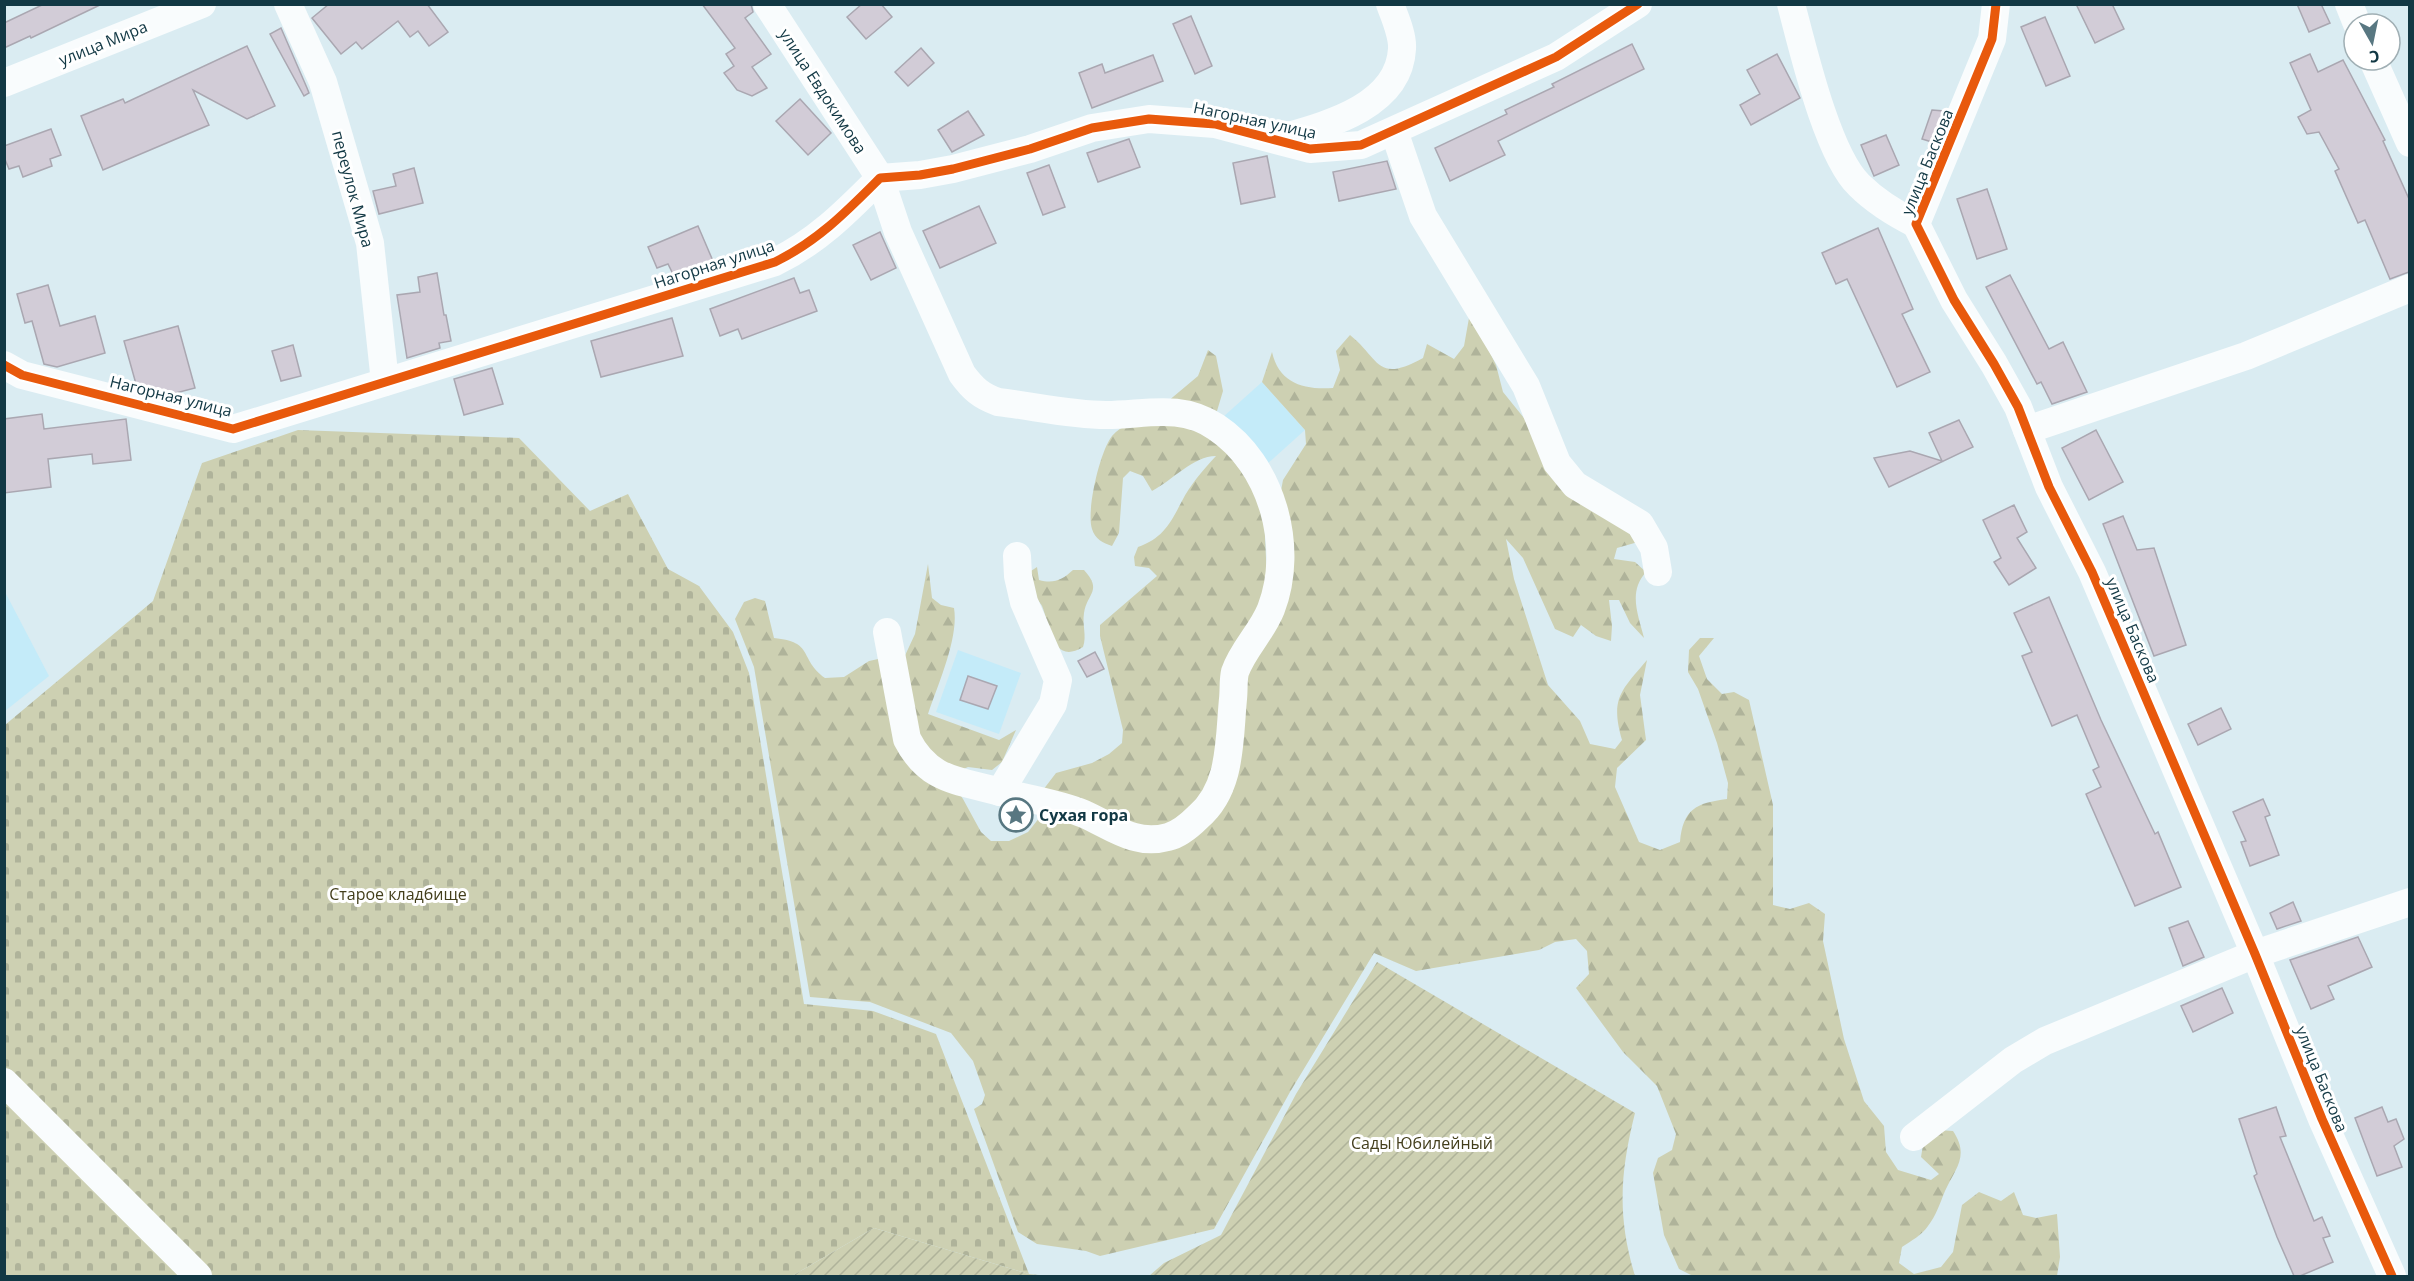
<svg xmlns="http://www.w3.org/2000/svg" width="2414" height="1281" font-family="'Open Sans',sans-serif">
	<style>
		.built { fill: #c4ebf9 }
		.forest { fill: url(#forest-firs) }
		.cemetery { fill: url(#cemetery-stones) }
		.garden { fill: url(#garden-furrows) }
		.building { fill: #d2ccd7; stroke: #aaa7b1; stroke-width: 1.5 }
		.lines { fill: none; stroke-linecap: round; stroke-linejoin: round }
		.minor { stroke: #f9fcfd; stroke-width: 28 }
		.cycleway-casing { stroke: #fff; stroke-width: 13 }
		.cycleway { stroke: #e8590c; stroke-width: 9 }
		.labels { text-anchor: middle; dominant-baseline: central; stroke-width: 6; stroke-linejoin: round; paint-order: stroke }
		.street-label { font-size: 16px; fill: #123844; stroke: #fff }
		.poi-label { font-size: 16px; font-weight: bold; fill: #123844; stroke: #fff; text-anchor: start }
		.park-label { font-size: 16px; fill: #433e1b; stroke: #fff }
	</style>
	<defs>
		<pattern id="forest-firs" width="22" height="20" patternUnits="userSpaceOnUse" patternTransform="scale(1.5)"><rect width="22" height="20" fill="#cdd0b2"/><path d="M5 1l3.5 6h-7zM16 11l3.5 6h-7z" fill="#afb39a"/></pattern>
		<pattern id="cemetery-stones" width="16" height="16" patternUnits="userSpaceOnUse" patternTransform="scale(1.5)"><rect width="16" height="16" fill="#cdd0b2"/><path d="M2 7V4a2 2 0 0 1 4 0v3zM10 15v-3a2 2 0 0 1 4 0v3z" fill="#afb39a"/></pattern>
		<pattern id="garden-furrows" width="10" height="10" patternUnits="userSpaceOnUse" patternTransform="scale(1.5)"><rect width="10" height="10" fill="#cdd0b2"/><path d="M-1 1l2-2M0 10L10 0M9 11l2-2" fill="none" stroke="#afb39a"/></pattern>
	</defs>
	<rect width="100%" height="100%" fill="#daecf2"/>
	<g class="built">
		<polygon points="1262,382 1305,430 1266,465 1223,417"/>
		<polygon points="4,590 49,676 5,711 4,711"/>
		<polygon points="958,650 1021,673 999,734 936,712"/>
	</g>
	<g class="forest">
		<path d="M 1469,318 L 1484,340 L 1496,365 L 1503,392 L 1537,434 L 1638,542 L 1617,548 L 1614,559 L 1635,562 L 1646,572 C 1628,592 1638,614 1644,638 L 1630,623 L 1619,600 L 1609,600 L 1612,626 L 1611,641 L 1596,636 L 1581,625 L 1573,637 L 1555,629 L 1523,558 L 1506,539 L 1514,579 L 1548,685 L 1580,721 L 1590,744 L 1615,749 L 1622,740 C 1610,698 1621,691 1647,660 L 1640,695 L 1646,740 L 1617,768 L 1615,787 L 1639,842 L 1660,850 L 1680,842 C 1683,809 1696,803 1727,799 L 1728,783 L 1717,743 L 1698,689 L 1688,672 L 1689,650 L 1700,638 L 1714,638 L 1699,656 L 1707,679 L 1722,694 L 1734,692 L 1749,700 L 1773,805 L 1773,905 L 1790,909 L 1809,903 L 1825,914 L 1823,941 L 1844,1039 L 1864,1101 L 1884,1126 L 1886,1152 L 1898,1170 L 1931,1180 L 1939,1174 L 1921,1157 L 1923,1145 L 1938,1130 L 1953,1131 C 1970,1156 1955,1169 1945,1191 C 1940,1203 1936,1216 1928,1226 C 1922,1235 1911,1241 1902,1247 L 1899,1263 L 1914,1274 L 1941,1267 L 1953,1252 L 1962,1205 L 1979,1192 L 2001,1201 L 2014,1192 L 2023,1215 L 2036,1218 L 2057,1214 L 2060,1257 L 2057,1276 L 1693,1276 L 1679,1269 L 1664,1235 L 1653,1173 L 1658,1158 L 1672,1150 L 1676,1134 L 1657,1086 L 1623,1052 L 1576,988 L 1589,974 L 1587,951 L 1576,939 L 1555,942 L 1539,950 L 1416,971 L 1374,953 L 1290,1092 L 1214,1229 L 1100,1256 L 1086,1251 L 1037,1244 L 1018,1232 L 974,1109 L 982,1104 L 985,1095 L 973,1061 L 951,1033 L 870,1002 L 810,997 L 754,667 L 735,619 L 744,602 L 755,598 L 765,601 L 774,638 C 815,642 798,658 825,678 L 844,677 L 869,661 L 883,658 L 889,689 L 963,799 L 981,832 L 991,841 L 1009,841 L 1028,832 L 1044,812 L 1070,820 L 1204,828 L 1248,668 L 1283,480 L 1306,444 L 1305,430 L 1262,382 L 1272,352 C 1279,383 1303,390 1333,388 L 1340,370 L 1336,351 L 1350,335 C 1380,359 1376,384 1423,358 L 1427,344 L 1454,359 L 1464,346 Z"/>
		<polygon points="1208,350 1216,356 1223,391 1217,411 1167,402 1198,376"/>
		<path d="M 1149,418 L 1212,431 L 1251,485 L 1264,515 L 1267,580 L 1219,721 L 1212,779 L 1180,820 L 1150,829 L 1043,790 L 1056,773 L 1092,763 L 1109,754 L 1122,743 L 1123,730 L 1100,636 L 1100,625 L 1157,576 L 1149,568 L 1135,566 L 1134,557 L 1138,547 C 1163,538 1170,524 1182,501 C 1190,485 1203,470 1216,456 C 1193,456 1173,480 1152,491 L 1143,476 L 1130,471 L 1123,478 L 1119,533 L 1112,546 C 1103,543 1095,539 1092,529 C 1086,511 1100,451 1112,436 C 1121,425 1136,421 1149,418 Z"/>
		<path d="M 928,564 L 932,598 L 941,605 L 954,608 C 959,638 938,684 928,714 L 999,740 L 1016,730 L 1002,762 L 992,770 L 968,767 L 959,771 L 923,752 L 902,662 L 915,634 Z"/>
		<path d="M 1037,567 L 1039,580 C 1054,584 1062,580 1073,570 L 1084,570 C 1103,591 1087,593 1084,613 C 1082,625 1087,636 1083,647 C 1052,666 1050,625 1042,606 C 1040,602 1036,599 1035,595 C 1032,588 1032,578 1031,571 Z"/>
	</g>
	<polygon class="cemetery" points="298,430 519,438 590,511 628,494 668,569 699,586 733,632 749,673 804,1004 873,1011 936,1034 1029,1274 874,1228 792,1276 5,1276 5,725 153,601 202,463"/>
	<g class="garden">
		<path d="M 1377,962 L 1635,1113 C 1620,1173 1617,1216 1635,1276 L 1149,1276 L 1164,1263 L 1221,1235 L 1296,1094 Z"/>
		<polygon points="874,1228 1029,1274 1049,1276 792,1276"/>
	</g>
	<g class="building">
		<polygon points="44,4 102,4 31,38 30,36 4,48 4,23"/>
		<polygon points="329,4 427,4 448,32 429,46 418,31 410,37 398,21 362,49 356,42 341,54 312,18"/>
		<polygon points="702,4 751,4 753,12 745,18 771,54 752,67 767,88 752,96 737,90 724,73 734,66 726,54 735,48"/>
		<polygon points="862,4 881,4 892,17 866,39 847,17"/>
		<polygon points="2076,4 2112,4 2124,29 2095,43"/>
		<polygon points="2297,4 2321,4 2330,23 2309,32"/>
		<polygon points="1191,16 1212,66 1195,74 1173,24"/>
		<polygon points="2045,17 2070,76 2046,86 2021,27"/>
		<polygon points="281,28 307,88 309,93 304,96 270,34"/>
		<polygon points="1632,44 1644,69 1498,141 1505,155 1450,181 1435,148 1507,114 1505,110 1554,87 1552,84"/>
		<polygon points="247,46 275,106 247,119 193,90 209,125 103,170 81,116 123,99 125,103"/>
		<polygon points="921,48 934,63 908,86 895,72"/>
		<polygon points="1777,54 1800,98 1751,125 1740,105 1760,94 1747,70"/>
		<polygon points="2310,54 2318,72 2343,60 2385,140 2383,141 2409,199 2409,272 2390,279 2365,220 2358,223 2335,171 2339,169 2319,132 2307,134 2298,117 2311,110 2290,63"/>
		<polygon points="1153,55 1163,81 1092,108 1079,73 1102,64 1105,73"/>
		<polygon points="800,99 831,133 808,155 776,121"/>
		<polygon points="1932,110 1944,111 1932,142 1922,139"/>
		<polygon points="968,111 984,135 952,152 938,130"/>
		<polygon points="51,129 61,155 50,159 52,166 23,177 19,166 9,169 4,157 4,146"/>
		<polygon points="1886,135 1899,165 1874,176 1861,145"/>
		<polygon points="1129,139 1140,167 1098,182 1087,153"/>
		<polygon points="1267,156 1275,197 1241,204 1233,163"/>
		<polygon points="1387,161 1396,189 1339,201 1333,172"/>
		<polygon points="1049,165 1065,207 1043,215 1027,173"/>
		<polygon points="414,168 423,203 379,214 373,191 396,186 393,174"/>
		<polygon points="1987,189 2007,249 1977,259 1957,199"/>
		<polygon points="979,206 996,243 940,268 923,231"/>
		<polygon points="698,226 713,261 674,276 668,264 657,268 648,247"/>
		<polygon points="1878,228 1913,309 1902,314 1930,372 1897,387 1847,279 1836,284 1822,253"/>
		<polygon points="880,232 896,268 871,280 853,245"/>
		<polygon points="437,273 444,315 446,315 451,341 439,343 440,348 407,358 397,295 420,292 418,277"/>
		<polygon points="2010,275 2049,349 2063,342 2087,392 2052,404 2041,382 2037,384 1986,287"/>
		<polygon points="794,278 800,293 809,290 817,311 742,339 738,329 720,336 710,309"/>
		<polygon points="48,285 60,326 95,316 105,353 57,367 44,364 32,321 25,323 17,294"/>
		<polygon points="672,318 683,356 601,377 591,341"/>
		<polygon points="178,326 195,388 168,395 136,384 124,341"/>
		<polygon points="293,345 301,376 281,381 272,351"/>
		<polygon points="492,368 503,404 464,415 454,379"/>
		<polygon points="42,414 44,429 126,419 131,460 93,464 92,454 48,459 51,487 4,493 4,419"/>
		<polygon points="1959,420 1973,447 1889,487 1874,458 1910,451 1942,461 1929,433"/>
		<polygon points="2096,430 2123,482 2089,500 2062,448"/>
		<polygon points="2014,505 2027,532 2017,538 2036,568 2009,585 1994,562 2001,558 1983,520"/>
		<polygon points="2123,516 2137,550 2154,548 2186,645 2154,656 2103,524"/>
		<polygon points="2049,597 2101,720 2155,834 2158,832 2181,887 2135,906 2086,794 2101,787 2093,770 2099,767 2077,715 2052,726 2022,656 2032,652 2014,613"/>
		<polygon points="1095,652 1104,669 1087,677 1078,661"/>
		<polygon points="968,676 997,686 988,709 960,700"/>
		<polygon points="2221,708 2231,729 2198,745 2188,724"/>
		<polygon points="2263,799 2270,815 2265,817 2279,855 2250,866 2241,842 2246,841 2233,812"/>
		<polygon points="2293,902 2301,921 2277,929 2270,913"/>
		<polygon points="2188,921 2204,957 2183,966 2169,928"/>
		<polygon points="2358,937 2372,967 2328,986 2334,999 2311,1009 2290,960"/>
		<polygon points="2222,988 2233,1013 2193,1032 2181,1006"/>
		<polygon points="2276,1107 2286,1136 2280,1137 2314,1221 2322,1217 2330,1236 2323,1238 2333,1262 2300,1276 2294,1276 2277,1237 2254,1176 2257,1174 2239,1119"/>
		<polygon points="2382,1107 2388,1122 2396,1119 2404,1139 2394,1146 2402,1167 2377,1176 2355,1118"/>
	</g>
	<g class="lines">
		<g class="minor">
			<polyline points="288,4 323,82 370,243 385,382"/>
			<path d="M 767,4 L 880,178 L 898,232 L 962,374 C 973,389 981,396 998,402 C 1033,406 1070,415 1106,415 C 1145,415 1180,403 1216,427 C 1272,464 1295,547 1271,609 C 1262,632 1243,649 1235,672 C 1233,680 1234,690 1233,699 C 1229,740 1232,788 1198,817 C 1190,825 1180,834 1168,837 C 1135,846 1113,827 1084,814 C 1057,803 1028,799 1000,792 L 1053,704 L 1058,680 L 1024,602 L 1018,576 L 1017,556"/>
			<path d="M 1791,4 C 1803,49 1827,154 1859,185 C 1875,201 1896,214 1916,224"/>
			<polyline points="1996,4 1992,39 1916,224 1954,300 1994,364 2018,407 2049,487 2092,572 2255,954 2322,1119 2392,1276"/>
			<polyline points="2349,4 2357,24"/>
			<polyline points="2373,60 2410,143"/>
			<polyline points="4,83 202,4"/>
			<polyline points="1394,131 1423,216 1526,386 1557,463 1575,485 1640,524 1654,548 1658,572"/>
			<path d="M 1278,139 C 1323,126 1399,108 1402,49 C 1403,35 1395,18 1390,4"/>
			<path d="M 4,365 L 22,375 L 233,429 L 775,262 C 818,241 847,211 880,178 L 920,175 L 953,169 L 1030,149 L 1092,128 L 1149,119 L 1215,124 L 1310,149 L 1361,145 L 1556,57 L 1638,4"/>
			<polyline points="2027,430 2246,356 2410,288"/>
			<path d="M 887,632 L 907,739 C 929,782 959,780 1000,792"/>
			<polyline points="4,1082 198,1276"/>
			<polyline points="1914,1137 2013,1060 2045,1041 2255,954 2410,902"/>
		</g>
		<g class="cycleway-casing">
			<g id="cycleway">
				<polyline points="1996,4 1992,39 1916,224 1954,300 1994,364 2018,407 2049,487 2092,572 2255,954 2322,1119 2392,1276"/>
				<path d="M 4,365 L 22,375 L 233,429 L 775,262 C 818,241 847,211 880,178 L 920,175 L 953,169 L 1030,149 L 1092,128 L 1149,119 L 1215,124 L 1310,149 L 1361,145 L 1556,57 L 1638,4"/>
			</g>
		</g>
		<use href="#cycleway" class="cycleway"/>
	</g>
	<defs>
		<g id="sight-ring" transform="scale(1.725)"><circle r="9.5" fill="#fff" stroke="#587781" stroke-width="1.5"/><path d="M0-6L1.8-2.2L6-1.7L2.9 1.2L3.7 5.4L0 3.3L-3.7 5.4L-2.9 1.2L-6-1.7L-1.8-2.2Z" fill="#587781"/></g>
	</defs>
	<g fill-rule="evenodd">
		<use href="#sight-ring" x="1016" y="815"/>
	</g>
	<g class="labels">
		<g class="street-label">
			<text transform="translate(103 43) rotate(-22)">улица Мира</text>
			<text transform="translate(823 91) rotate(57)">улица Евдокимова</text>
			<text transform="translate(1255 120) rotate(12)">Нагорная улица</text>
			<text transform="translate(1927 162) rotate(-68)">улица Баскова</text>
			<text transform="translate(353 189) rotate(75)">переулок Мира</text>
			<text transform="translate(714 264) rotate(-18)">Нагорная улица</text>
			<text transform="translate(171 396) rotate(14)">Нагорная улица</text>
			<text transform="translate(2133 630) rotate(67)">улица Баскова</text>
			<text transform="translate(2322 1079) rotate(68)">улица Баскова</text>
		</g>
		<g class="poi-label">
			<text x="1039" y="815">Сухая гора</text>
		</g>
		<g class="park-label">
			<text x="398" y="894">Старое кладбище</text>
			<text x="1422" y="1143">Сады Юбилейный</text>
		</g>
	</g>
	<rect width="2414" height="1281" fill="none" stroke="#123844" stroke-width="12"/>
	<g transform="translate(2372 42) rotate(171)"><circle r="28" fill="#ffffff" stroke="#a0afb4" stroke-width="1.5"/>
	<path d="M0-4.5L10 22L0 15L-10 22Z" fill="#587781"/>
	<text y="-9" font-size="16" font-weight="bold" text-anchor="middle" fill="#123844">С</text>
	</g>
</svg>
